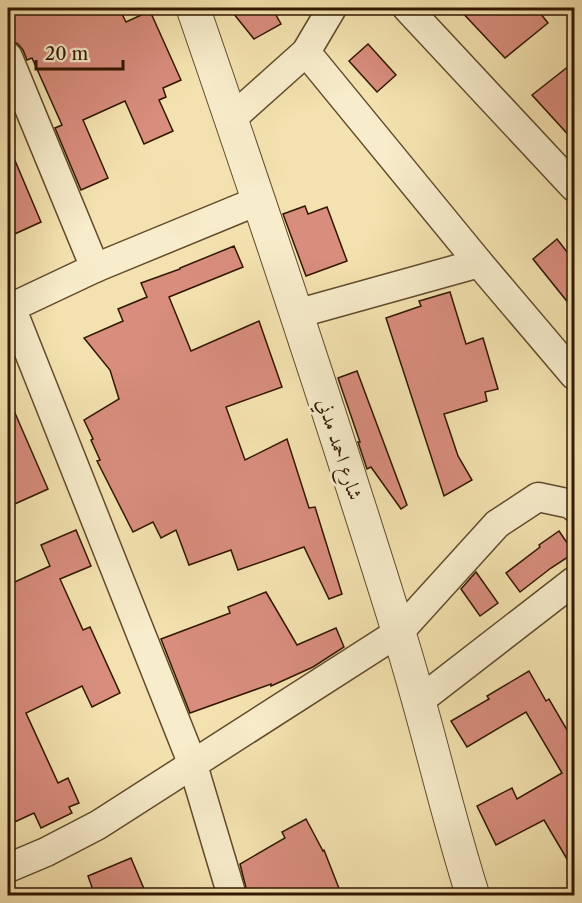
<svg xmlns="http://www.w3.org/2000/svg" width="582" height="903" font-family="'Libre Caslon Text',Amiri,serif">
	<style>
		.building { fill: #d88d7d; stroke: #321700; stroke-width: 1.5 }
		.lines { fill: none; stroke-linecap: round; stroke-linejoin: round }
		.minor-casing { stroke: #624a2c; stroke-width: 31 }
		.tertiary-casing { stroke: #624a2c; stroke-width: 35 }
		.minor { stroke: #f7eccb; stroke-width: 28 }
		.tertiary { stroke: #f7eccb; stroke-width: 33 }
		.labels { text-anchor: middle; dominant-baseline: central; stroke-width: 6; stroke-linejoin: round; paint-order: stroke }
		.street-label { font-size: 20px; fill: #321700; stroke: #f7eccb }
	</style>
	<rect width="100%" height="100%" fill="#f3e2af"/>
	<filter id="stains"><feTurbulence type="fractalNoise" baseFrequency=".00333" numOctaves="4"/><feColorMatrix values="0 0 0 0 .2 0 0 0 0 .09 0 0 0 0 .02 0 0 0 .5 -.17"/></filter>
	<radialGradient id="worn" r=".72"><stop offset=".6" stop-color="#630" stop-opacity="0"/><stop offset="1" stop-color="#630" stop-opacity=".3"/></radialGradient>
	<g class="building">
		<polygon points="8,8 119,8 126,22 150,11 181,80 163,88 166,97 159,100 173,131 144,144 125,101 83,120 108,178 81,190 55,128 62,125 32,58 27,60 23,50 18,44 12,41 8,32"/>
		<polygon points="229,8 272,8 281,24 254,39"/>
		<polygon points="458,8 536,8 548,23 505,58"/>
		<polygon points="368,44 396,75 377,92 349,61"/>
		<polygon points="574,62 574,141 532,95"/>
		<polygon points="8,144 41,222 8,237"/>
		<polygon points="305,206 308,214 327,207 347,261 306,276 283,214"/>
		<polygon points="557,239 574,261 574,310 533,259"/>
		<polygon points="234,246 243,267 169,297 191,351 259,321 282,387 226,407 245,460 287,439 309,508 315,507 342,594 329,599 304,547 238,570 231,550 189,565 176,530 161,538 153,522 133,532 97,461 100,460 91,440 93,439 84,420 119,399 110,370 84,338 123,321 118,309 147,297 141,283 180,269 180,268"/>
		<polygon points="450,292 466,344 483,338 498,389 485,392 487,401 444,414 458,456 472,480 444,496 386,318 421,306 419,301"/>
		<polygon points="357,371 407,505 401,509 371,467 367,469 358,442 360,442 338,378"/>
		<polygon points="8,397 48,489 8,507"/>
		<polygon points="76,530 91,566 60,579 83,630 90,627 120,693 92,707 82,686 26,713 58,783 68,778 79,803 69,807 72,813 41,828 34,813 8,825 8,585 50,566 41,545"/>
		<polygon points="559,531 574,553 551,568 520,592 506,573 540,547 539,545"/>
		<polygon points="476,572 498,603 480,616 461,589"/>
		<polygon points="266,592 297,645 336,628 344,647 313,667 271,686 271,684 190,713 161,639 230,613 228,607"/>
		<polygon points="529,671 546,701 549,699 574,742 574,871 544,820 496,845 477,806 512,788 517,799 562,773 526,712 467,747 451,721 489,699 487,696"/>
		<polygon points="306,819 323,851 324,850 342,896 248,896 240,864 285,838 282,832"/>
		<polygon points="131,858 147,896 95,896 88,876"/>
	</g>
	<g class="lines">
		<g class="minor-casing">
			<g id="minor">
				<polyline points="407,8 574,187"/>
				<polyline points="306,52 479,263 574,375"/>
				<polyline points="8,57 95,268"/>
				<polyline points="231,119 306,52 332,8"/>
				<polyline points="11,307 193,765 232,896"/>
				<polyline points="8,309 95,268 260,200"/>
				<polyline points="296,314 479,263"/>
				<polyline points="419,701 574,581"/>
				<polyline points="8,868 46,852 98,825 399,632 497,524 538,497 571,504 574,507"/>
			</g>
		</g>
		<g class="tertiary-casing">
			<path id="tertiary" d="M 193,8 C 264,214 333,421 398,630 C 426,718 445,808 473,896"/>
		</g>
		<use href="#minor" class="minor"/>
		<use href="#tertiary" class="tertiary"/>
	</g>
	<g class="labels">
		<g class="street-label">
			<text transform="translate(340 449) rotate(72)">شارع احمد مدني</text>
		</g>
	</g>
	<rect width="582" height="903" fill="none" stroke="#f3e2af" stroke-width="30"/>
	<rect x="9" y="9" width="564" height="885" fill="none" stroke="#321700" stroke-width="3"/>
	<rect x="15" y="15" width="552" height="873" fill="none" stroke="#321700" stroke-width="1.5"/>
	<path d="M36 60v9h87v-9" fill="none" stroke="#321700" stroke-width="3"/>
	<text x="45" y="60" font-size="18" fill="#321700" stroke="#f7eccb" stroke-width="4.5" paint-order="stroke">20 m</text>
	<rect width="100%" height="100%" filter="url(#stains)"/>
	<rect width="100%" height="100%" fill="url(#worn)"/>
</svg>
